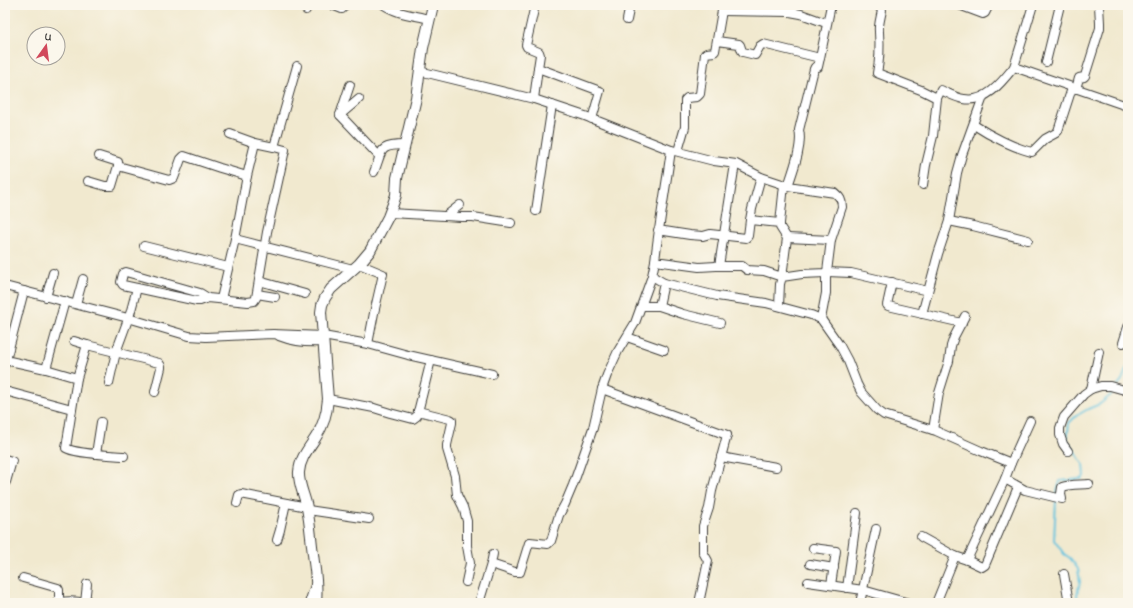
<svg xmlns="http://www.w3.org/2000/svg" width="1133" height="608" font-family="'Indie Flower',sans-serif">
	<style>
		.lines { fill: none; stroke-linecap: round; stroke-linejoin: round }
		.stream { stroke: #61c3df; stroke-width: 2 }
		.minor-casing { stroke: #3c3b37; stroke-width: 10 }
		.tertiary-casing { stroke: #3c3b37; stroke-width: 12 }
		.minor { stroke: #fff; stroke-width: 8 }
		.tertiary { stroke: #fff; stroke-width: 10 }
	</style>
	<rect width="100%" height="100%" fill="#fbf7ec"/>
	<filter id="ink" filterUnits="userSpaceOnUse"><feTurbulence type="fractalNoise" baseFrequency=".025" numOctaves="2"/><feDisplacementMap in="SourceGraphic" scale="8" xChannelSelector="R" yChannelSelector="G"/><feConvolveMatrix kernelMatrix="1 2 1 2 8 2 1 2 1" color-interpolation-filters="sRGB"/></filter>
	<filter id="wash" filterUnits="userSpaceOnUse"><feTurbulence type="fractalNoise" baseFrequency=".012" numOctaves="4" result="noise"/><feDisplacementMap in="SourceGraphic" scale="16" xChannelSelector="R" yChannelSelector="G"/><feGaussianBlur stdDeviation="0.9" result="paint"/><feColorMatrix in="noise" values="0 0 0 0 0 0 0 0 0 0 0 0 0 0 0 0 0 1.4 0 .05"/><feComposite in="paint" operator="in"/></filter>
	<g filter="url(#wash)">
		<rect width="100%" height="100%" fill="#f1e9cf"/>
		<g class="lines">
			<g class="stream">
				<polyline points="1117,386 1122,380 1128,365"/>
				<polyline points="1056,495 1060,481 1079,479 1082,479 1084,476 1083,464 1067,440 1069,423 1076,416 1088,409 1100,404 1111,395 1115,390"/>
				<polyline points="1056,500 1054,540 1064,554 1070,558 1078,569 1080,582 1077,595 1078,603"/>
			</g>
		</g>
	</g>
	<g filter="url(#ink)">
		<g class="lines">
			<g class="minor-casing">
				<g id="minor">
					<polyline points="332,5 342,9 345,5"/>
					<path d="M 384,5 C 397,14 414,15 429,19"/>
					<polyline points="535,5 526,45 527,47 539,52 540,55 538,68 600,91 592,119"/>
					<path d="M 877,5 L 882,10 C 881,17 878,25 879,32 C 880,46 880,59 877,73 L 921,90 L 937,98"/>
					<polyline points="959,5 983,14 985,13 989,5"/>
					<polyline points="1033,5 1014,67 1124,105"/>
					<polyline points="306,10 308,5"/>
					<polyline points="722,11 790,12 801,14 826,23"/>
					<polyline points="627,20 630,5"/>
					<path d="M 717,41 L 739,44 L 740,45 L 742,51 L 743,52 L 755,55 L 760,46 L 763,44 L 820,58 L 818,67 L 815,67 L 814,69 L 799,130 C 803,145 793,171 788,186"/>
					<polyline points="820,58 831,5"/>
					<polyline points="1046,62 1060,5"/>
					<path d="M 419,71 L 534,99 L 585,116 L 671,150 C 666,187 659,224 655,261 L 699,267 L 716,266 L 742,266 L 747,270 L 764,271 L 782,277 L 787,238 L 780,227 L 780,223 L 750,220 L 748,236 L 746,238 L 710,234 L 703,236 L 690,235 L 658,230"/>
					<polyline points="350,85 340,115 379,156"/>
					<polyline points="1076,89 1079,78 1084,77 1085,76 1100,28 1100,23 1099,5"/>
					<polyline points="534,99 538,68"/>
					<polyline points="340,115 359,99"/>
					<path d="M 974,125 C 989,135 1014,148 1032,152 L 1045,139 L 1056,133 L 1058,131 L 1072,88"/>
					<polyline points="230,134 255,143 247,176 235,239 353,269"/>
					<polyline points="255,143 274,147 297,66"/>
					<path d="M 671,150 L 714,161 L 736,164 L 761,177 L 788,186 L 835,193 C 840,197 842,200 842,207 L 831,240 L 827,272 L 826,273 L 802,274 L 782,277 L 780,284 L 779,306"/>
					<path d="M 678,151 L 685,127 L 685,100 L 687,98 L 697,97 L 700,94 L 705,54 C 708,51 713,54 715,51 L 723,5"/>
					<polyline points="99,156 118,162 118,166 169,180 174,178 181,159 184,156 220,168 247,176"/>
					<path d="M 374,172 C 383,151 377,145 405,145"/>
					<polyline points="88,181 105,186 112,186 118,166"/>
					<path d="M 923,185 L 926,165 L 933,136 L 937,98 L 941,90 C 948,93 956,98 964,99 C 986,103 1002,82 1014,67"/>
					<polyline points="536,211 552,105"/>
					<polyline points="390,213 462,217 473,217 511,223"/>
					<polyline points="446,216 460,205"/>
					<polyline points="750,220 752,209 761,177"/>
					<polyline points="949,221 973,226 1028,240"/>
					<polyline points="780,223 784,185"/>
					<polyline points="787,238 831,240"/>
					<polyline points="144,246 228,267"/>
					<polyline points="359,264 383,274 374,313 368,344"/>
					<polyline points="719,266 735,164"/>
					<polyline points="827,272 851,273 928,291"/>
					<polyline points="652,276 664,283 659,306"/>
					<polyline points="259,281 305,294"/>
					<polyline points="892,282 887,305 888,306 962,323"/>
					<polyline points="664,283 717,296 766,303 811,315 821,319 840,346 848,361 857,384 861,392 877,410 884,415 936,431 981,451 1011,463 1005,479 967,560 955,556 936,603"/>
					<polyline points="5,286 24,291"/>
					<polyline points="257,294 275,297"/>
					<polyline points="46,297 53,273"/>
					<polyline points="208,298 200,301 197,301 123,285 121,282 123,274 124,273 126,272 200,293 208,298 248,302 254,301 256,298 267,232 285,150 274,147"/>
					<polyline points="221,299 235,239"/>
					<polyline points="76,304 83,279"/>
					<polyline points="642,306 659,306 683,314 720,323"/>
					<polyline points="922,314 938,254 949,221 957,173 962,155 983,97"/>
					<polyline points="821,319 826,293 826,273"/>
					<path d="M 279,336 C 294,342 307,343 323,342"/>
					<polyline points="627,337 664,350"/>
					<polyline points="74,341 87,345"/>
					<polyline points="1123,343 1128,327"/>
					<path d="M 5,360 L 46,369 L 77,378 L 66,448 C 75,454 112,455 124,456"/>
					<polyline points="5,364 24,291 128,318 189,336 206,337 273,334 323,336 368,344 408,355 492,374"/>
					<polyline points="46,369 65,301"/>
					<polyline points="77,378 87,345 159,363 161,366 161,368 155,392"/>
					<polyline points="109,383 116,352 130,314 137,288"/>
					<polyline points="602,389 727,435 712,491 709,508 703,526 703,552 708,561 699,603"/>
					<polyline points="1091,389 1099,352"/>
					<polyline points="5,391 72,409"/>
					<polyline points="328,399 374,408 390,413 413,419 417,416 431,360"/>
					<polyline points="418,411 450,419 452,420 452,423 447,445 447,449 455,476 457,495 463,507 467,521 467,546 470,563 466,582"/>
					<polyline points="933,430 939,393 949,361 951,346 954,337 965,316"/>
					<polyline points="1068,451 1063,444 1060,435 1060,428 1064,417 1084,394 1091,389 1101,386 1110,386 1128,391"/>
					<polyline points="96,454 101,422"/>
					<polyline points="721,457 776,467"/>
					<polyline points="5,459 12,461 6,482"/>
					<polyline points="1011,463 1030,421"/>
					<path d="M 1005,479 L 1025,490 L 1062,499 L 1061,494 L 1062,487 C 1071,484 1080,485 1089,484"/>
					<polyline points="237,503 239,495 241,494 307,507"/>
					<polyline points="308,510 369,519"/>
					<polyline points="921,537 955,556"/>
					<polyline points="277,540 280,530 286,503"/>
					<polyline points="813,548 836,551 831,585"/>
					<polyline points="967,560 982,567 985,565 1018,487"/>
					<polyline points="491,564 515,572 520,572 529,543 530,542 548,544 551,541 559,515 565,504 573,485 593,428 602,389 607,375 618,351 635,323 652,276 655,261"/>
					<polyline points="810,564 834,568"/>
					<polyline points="1064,574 1069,603"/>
					<polyline points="23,578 58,588 59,590 59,603"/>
					<polyline points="808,582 863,590 909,603"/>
					<polyline points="847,588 857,513"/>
					<path d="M 60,602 C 68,601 77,601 85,603"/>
					<polyline points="85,603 87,584"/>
					<polyline points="309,603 315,585"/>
					<polyline points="479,603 491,564 493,554"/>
					<polyline points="860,603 876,529"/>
				</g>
			</g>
			<g class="tertiary-casing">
				<path id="tertiary" d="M 316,603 C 318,584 315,572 313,554 C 311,539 310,523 307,508 C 305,496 298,484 299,472 C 300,458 309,448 316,437 C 324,425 327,412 328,399 L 321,312 L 322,305 L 325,298 L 331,289 L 359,264 L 370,251 L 388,217 L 393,204 L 396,195 L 397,178 L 416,98 L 423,48 L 433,5"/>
			</g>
			<use href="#minor" class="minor"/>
			<use href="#tertiary" class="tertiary"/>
		</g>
	</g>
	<rect width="1133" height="608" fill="none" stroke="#fbf7ec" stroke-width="20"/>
	<g transform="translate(46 46) rotate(14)"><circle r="19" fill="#fbf7ec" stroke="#a29f99"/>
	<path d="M0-3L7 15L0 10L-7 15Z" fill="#d1495b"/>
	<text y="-6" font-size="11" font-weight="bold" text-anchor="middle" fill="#1c1c1c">U</text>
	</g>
</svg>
